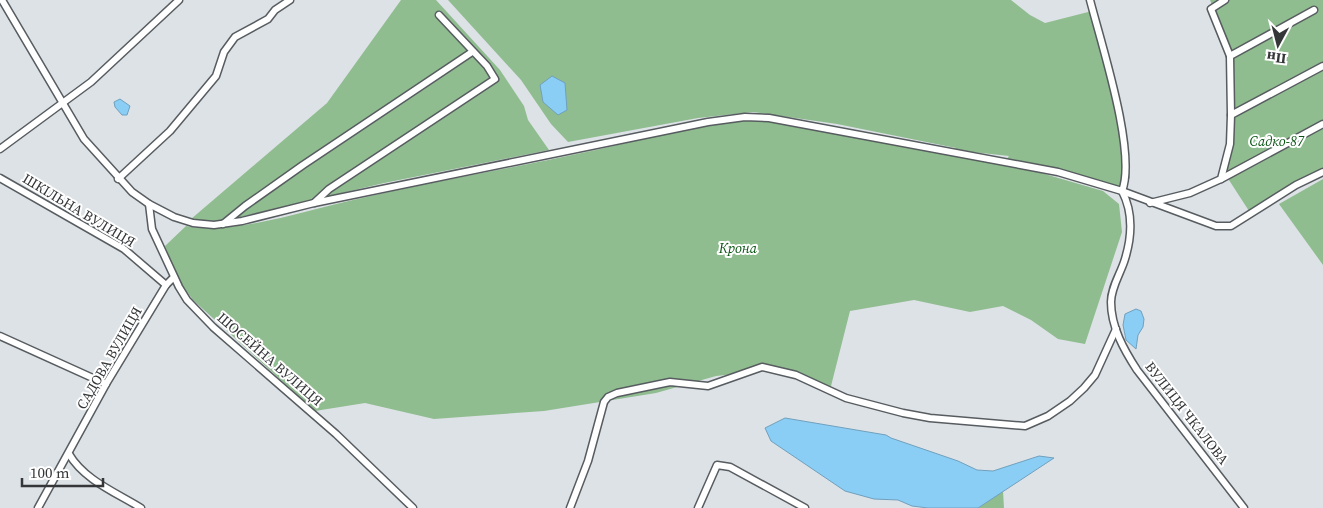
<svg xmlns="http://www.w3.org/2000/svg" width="1323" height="508" font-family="'Source Serif 4',serif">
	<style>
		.green { fill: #90bd8f }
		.water { fill: #8acef6; stroke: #70a0bd }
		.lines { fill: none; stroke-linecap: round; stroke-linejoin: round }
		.minor-casing { stroke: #575c60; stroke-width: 9 }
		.minor { stroke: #fff; stroke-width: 6 }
		.labels { text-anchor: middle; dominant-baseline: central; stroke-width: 4; stroke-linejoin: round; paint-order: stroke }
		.park-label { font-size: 14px; font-style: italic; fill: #095413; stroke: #fff }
		.street-label { font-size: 14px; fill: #343638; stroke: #fff }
	</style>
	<rect width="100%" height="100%" fill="#dde2e7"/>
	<g class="green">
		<polygon points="401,0 436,0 500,70 524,106 528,120 549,150 384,183 215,223 191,219 327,103"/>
		<polygon points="448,0 1011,0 1030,15 1045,23 1096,10 1122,113 1130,178 1121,188 1006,160 1009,156 954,150 956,148 837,124 753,112 698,118 568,142 551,124 521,80"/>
		<polygon points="1210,0 1323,0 1323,168 1249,211 1227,177 1233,122 1232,57"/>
		<path d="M 761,120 L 1031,170 L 1103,191 L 1119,204 L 1122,232 L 1085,344 L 1058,339 L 1031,320 L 1003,306 L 970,312 L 914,300 L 850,311 L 829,394 L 791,377 L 762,371 L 716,376 L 656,393 L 544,411 L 434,419 L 365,403 L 315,411 L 193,300 L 178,280 L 165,246 L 186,226 C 230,236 307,210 353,200 C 430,182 508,169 586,152 C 644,140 701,122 761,120 Z"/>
		<polygon points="1323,179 1323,265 1279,204"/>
		<polygon points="1003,491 1004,508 978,508"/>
	</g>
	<g class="water">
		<polygon points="552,76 565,83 567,110 558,115 543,102 540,85"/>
		<polygon points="120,99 130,106 127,115 122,115 115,107 114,102"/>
		<polygon points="1136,309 1141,311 1144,319 1143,327 1138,335 1136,349 1126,340 1123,325 1125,314"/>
		<polygon points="785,418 886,435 891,438 958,461 977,470 993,471 1039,456 1054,458 978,508 928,508 912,506 898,500 874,499 845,491 771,441 765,428"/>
	</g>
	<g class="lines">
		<g class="minor-casing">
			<g id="minor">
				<polyline points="2,0 84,139 132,192 149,204 174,217 193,223 214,225 242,221 314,203 708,122 745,117 769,118 1058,172 1122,191 1216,226 1231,226 1296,185 1323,172"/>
				<path d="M 1090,0 C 1101,43 1137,153 1122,191"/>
				<polyline points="1225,0 1211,9 1230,56"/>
				<polyline points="1231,115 1230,56 1314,10"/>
				<polyline points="0,149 91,82 179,0"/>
				<polyline points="0,178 124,249 166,285"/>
				<polyline points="118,179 170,131 216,76 224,52 235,37 268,19 275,10 290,0"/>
				<polyline points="1221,179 1323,124"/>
				<path d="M 1122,191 C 1133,212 1132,236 1125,259 C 1121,273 1111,287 1111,302 C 1111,327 1124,350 1137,370 L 1244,508"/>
				<polyline points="314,203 329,189 495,79 487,66 439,15"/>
				<polyline points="1150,203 1190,193 1221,179 1230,144 1231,115 1323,66"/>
				<polyline points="149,204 152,229 179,287 187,300 213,327 336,434 413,508"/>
				<polyline points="223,224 245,206 303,165 472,52"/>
				<polyline points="0,336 106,384"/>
				<path d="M 69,454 C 84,480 117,493 141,508"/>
				<polyline points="38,508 106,384 166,285 174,277"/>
				<polyline points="570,508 588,461 604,402 608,397 617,393 670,382 708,386 762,367 796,375 846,398 903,413 930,418 1025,426 1048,416 1070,401 1084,388 1095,375 1116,329"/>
				<polyline points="698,508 717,465 730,467 805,508"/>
			</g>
		</g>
		<use href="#minor" class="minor"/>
	</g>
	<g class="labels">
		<g class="park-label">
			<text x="1277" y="141">Садко-87</text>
			<text x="738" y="248">Крона</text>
		</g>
		<g class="street-label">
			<text transform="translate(79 210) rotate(31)">ШКІЛЬНА ВУЛИЦЯ</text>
			<text transform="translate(109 358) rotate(-60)">САДОВА ВУЛИЦЯ</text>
			<text transform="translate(270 359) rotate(41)">ШОСЕЙНА ВУЛИЦЯ</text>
			<text transform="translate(1187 413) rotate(52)">ВУЛИЦЯ ЧКАЛОВА</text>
		</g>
	</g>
	<g transform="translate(1278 45) rotate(187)" stroke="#ffffff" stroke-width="4" paint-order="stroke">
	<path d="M0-4L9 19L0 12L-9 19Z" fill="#343638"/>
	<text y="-8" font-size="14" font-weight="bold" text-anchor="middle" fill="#343638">Пн</text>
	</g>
	<path d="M22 478v8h81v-8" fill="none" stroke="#343638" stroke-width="2.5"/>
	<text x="30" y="478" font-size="15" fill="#343638" stroke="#ffffff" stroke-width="4" paint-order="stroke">100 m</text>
</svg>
